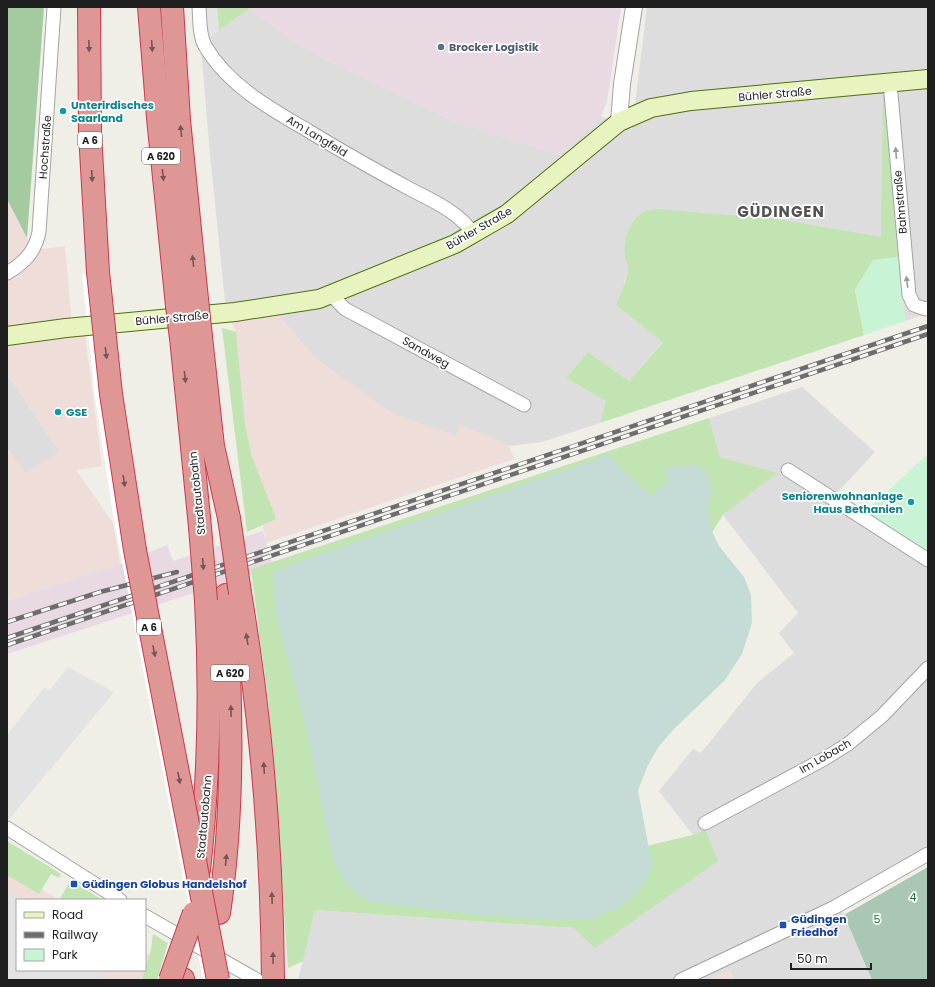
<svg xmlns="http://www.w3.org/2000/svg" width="935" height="987" font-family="Poppins,sans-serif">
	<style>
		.residential { fill: #ddd }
		.commercial { fill: #eeddd8 }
		.industrial { fill: #e8d9e2 }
		.grass { fill: #c1e4b2 }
		.forest { fill: #a4caa0 }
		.wetland { fill: #c5dcd6 }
		.cemetery { fill: #aac6b4 }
		.park { fill: #c8f4d5 }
		.parking { fill: #e3e3e3 }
		.pier { fill: #fff }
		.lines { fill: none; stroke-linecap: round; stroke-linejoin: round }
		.minor-casing { stroke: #a3a3a3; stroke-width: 15 }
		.tertiary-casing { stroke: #a3a3a3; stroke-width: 18 }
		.secondary-casing { stroke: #516d10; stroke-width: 20 }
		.motorway-casing { stroke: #ca374d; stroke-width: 24 }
		.minor { stroke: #fff; stroke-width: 13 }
		.tertiary { stroke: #fff; stroke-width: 16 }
		.secondary { stroke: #e7f4c0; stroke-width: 18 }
		.motorway { stroke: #df9796; stroke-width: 22 }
		.rail-casing { stroke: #6d6d6d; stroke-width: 4.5 }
		.rail { stroke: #fff; stroke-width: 3; stroke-dasharray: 9; stroke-linecap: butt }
		.motorway-bridge-casing { stroke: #ca374d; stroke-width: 24; stroke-linecap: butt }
		.motorway-bridge { stroke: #df9796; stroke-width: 22 }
		.oneway { fill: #755555 }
		.oneway2 { fill: #9a9a9a }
		.service-dot { fill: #5c6f8a; stroke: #fff; stroke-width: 1.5 }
		.culture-dot { fill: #0f9aa8; stroke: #fff; stroke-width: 1.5 }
		.transit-dot { fill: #1a4fb4; stroke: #fff; stroke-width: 1.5 }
		.labels { text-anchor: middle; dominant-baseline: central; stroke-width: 3.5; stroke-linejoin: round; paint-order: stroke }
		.shield { fill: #fff; stroke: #626262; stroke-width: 1 }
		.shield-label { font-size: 10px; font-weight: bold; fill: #1f1f1f }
		.service-label { font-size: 11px; font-weight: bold; fill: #4e5e75; stroke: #fff; text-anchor: start }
		.street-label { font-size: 11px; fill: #1f1f1f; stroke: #fff }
		.culture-label { font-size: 11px; font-weight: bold; fill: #0d838f; stroke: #fff; text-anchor: start }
		.transit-label { font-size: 11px; font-weight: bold; fill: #164399; stroke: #fff; text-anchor: start }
		.park-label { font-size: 11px; fill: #167531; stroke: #fff }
		.district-label { font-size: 15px; font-weight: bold; letter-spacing: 1px; fill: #525252; stroke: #fff }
	</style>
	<rect width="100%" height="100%" fill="#efeee7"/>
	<g class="residential">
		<polygon points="647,7 928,7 928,313 905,321 898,257 874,260 625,255 629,268 624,283 624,291 616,305 663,341 629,381 588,352 566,378 606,401 600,423 542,442 509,446 461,425 456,436 392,414 315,358 270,305 226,311 209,144 201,47 207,39 249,9 299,44 331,62 452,120 560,155 601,116 632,129"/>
		<polygon points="7,374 60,452 25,473 7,448"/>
		<polygon points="802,387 875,452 836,494 928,552 928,848 837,899 872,980 734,980 730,970 707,980 298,980 315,910 574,928 705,829 693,835 659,791 693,749 701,753 757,683 794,653 779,633 798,613 723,515 776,473 720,457 709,418"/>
	</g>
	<g class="commercial">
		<polygon points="7,199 33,250 65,246 72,327 7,336"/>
		<polygon points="270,305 315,358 392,413 456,436 461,425 509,446 514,459 266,543 245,424 236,332 226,311"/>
		<polygon points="85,334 102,466 76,470 113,523 120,564 7,601 7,448 25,473 60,452 7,374 7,345"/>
		<polygon points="7,869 59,900 17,900 17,970 145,970 145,952 153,957 145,980 7,980"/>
		<polygon points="730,970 734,980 707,980 712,978"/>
	</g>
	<g class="industrial">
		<polygon points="202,7 621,7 607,102 601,116 560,155 452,120 331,62 299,44 249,9 207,39"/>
		<polygon points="263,531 273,567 7,654 7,601 120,564 167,545 173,561"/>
	</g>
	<g class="grass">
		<polygon points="217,7 246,7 249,9 219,30"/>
		<path d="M 883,94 L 885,94 L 898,257 L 873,260 L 855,290 L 864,335 L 600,423 L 606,401 L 566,378 L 588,352 L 629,381 L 663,342 L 616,305 C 620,297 629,275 628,267 C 628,263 625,259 625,255 C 623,240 629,222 642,213 C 646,210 653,210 657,209 L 777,219 L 881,237 Z"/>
		<polygon points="222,328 236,332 245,424 251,454 276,519 247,532"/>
		<polygon points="709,418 720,457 777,473 723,515 664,608 612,854 693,835 705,829 718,861 595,948 574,928 315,910 303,961 288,968 269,707 251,569"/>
		<polygon points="7,841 61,874 59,878 51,874 39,894 7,875"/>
		<polygon points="69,883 77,887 78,885 103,900 59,900"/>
		<polygon points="153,934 168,943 157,980 142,980 151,950"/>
	</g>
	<polygon class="forest" points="7,7 44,7 27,238 7,199"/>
	<polygon class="wetland" points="608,455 650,496 671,479 662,469 692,464 708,472 712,487 708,512 712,531 719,546 744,577 751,595 752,623 742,654 725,680 673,730 659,746 648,765 638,790 652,865 646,882 630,899 615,910 591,919 560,920 481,915 369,902 352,890 343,880 332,855 303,715 276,615 273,571"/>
	<polygon class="cemetery" points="928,867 928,980 872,980 844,915"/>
	<g class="park">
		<polygon points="898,257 905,321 864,335 855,290 873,260"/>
		<polygon points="928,454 928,552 865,512"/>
	</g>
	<g class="parking">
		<polygon points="203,7 217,7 219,30 207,39"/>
		<polygon points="68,667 114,692 10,818 7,816 7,735 44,688 49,691"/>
		<polygon points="7,891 22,900 17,900 17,970 105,970 101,977 106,980 7,980"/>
	</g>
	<polygon class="pier" points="108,271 116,354 145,548 228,980 203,980 113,515 95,396 82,274"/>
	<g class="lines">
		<g class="minor-casing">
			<g id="minor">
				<path d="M 199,7 C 200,19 199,35 205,46 C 228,85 269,108 307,130 C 341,151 375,170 410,189 C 431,200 461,213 473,234"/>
				<polyline points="890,83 909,295 914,305 925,309 928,308"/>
				<path d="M 7,273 C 24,263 35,252 39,232 L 54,7"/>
				<polyline points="334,294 337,301 345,309 524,405"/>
				<polyline points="788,470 928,560"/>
				<polyline points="705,823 824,759 848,744 882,716 928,668"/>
				<polyline points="7,828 120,900"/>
				<polyline points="145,916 257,980"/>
				<polyline points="681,980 835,907 928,854"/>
			</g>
		</g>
		<g class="tertiary-casing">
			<polyline id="tertiary" points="619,122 622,84 634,7"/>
		</g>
		<g class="secondary-casing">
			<polyline id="secondary" points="7,336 66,328 235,312 319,299 455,244 507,214 619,122 651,108 691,101 928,79"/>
		</g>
		<g class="motorway-casing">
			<g id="motorway">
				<polyline points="89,7 90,133 98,272"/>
				<polyline points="149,7 158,118 177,306"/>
				<polyline points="172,7 179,120 197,299"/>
				<polyline points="201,337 213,446 229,518"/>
				<polyline points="181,338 200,527"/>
				<path d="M 240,593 C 262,723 272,848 273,980"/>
				<path d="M 199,870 C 209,780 211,691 206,601"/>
				<path d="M 219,913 C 235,807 231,701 226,595"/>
				<polyline points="183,980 183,979"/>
			</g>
		</g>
		<use href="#minor" class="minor"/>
		<use href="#tertiary" class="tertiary"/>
		<use href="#secondary" class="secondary"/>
		<use href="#motorway" class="motorway"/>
		<g class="rail-casing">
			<g id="rail">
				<polyline points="7,622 100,592 177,572"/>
				<polyline points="7,638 928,326"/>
				<polyline points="7,645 928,334"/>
			</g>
		</g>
		<use href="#rail" class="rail"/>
		<g class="motorway-bridge-casing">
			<g id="motorway-bridge">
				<polyline points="98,272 111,394 135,550 218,980"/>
				<polyline points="197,299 201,337"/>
				<polyline points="177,306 181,338"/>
				<polyline points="229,518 240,593"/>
				<polyline points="200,527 206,601"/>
				<polyline points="170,980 194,913"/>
			</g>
		</g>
		<use href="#motorway-bridge" class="motorway-bridge"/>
	</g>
	<defs><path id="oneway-solid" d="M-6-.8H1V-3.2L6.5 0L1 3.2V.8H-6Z"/></defs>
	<g class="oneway">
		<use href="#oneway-solid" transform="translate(89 46) rotate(89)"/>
		<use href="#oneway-solid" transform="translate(152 46) rotate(86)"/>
		<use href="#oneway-solid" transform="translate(181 131) rotate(-96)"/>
		<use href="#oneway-solid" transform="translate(163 175) rotate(84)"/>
		<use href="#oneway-solid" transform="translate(92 176) rotate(87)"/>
		<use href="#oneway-solid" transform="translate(193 261) rotate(-96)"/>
		<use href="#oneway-solid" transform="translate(106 353) rotate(83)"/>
		<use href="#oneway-solid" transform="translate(185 377) rotate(84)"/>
		<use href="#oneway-solid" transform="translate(124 481) rotate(81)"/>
		<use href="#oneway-solid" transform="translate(203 564) rotate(86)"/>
		<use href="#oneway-solid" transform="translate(247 639) rotate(-99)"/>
		<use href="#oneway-solid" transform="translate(154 651) rotate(79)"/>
		<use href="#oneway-solid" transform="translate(231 711) rotate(-91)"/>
		<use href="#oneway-solid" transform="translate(264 768) rotate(-94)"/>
		<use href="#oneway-solid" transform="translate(179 778) rotate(79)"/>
		<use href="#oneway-solid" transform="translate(226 860) rotate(-84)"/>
		<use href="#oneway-solid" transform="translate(272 898) rotate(-92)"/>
		<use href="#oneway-solid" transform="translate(273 958) rotate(-90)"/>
	</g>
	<g class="oneway2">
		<use href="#oneway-solid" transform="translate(896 153) rotate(-94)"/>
		<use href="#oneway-solid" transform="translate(907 282) rotate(-97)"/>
	</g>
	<circle class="service-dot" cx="441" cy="47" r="4"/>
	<g class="culture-dot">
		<circle cx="63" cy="111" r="4"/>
		<circle cx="58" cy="412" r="4"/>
		<circle cx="911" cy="502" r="4"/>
	</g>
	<g class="transit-dot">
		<rect x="70" y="880" width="8" height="8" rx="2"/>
		<rect x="779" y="921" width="8" height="8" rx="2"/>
	</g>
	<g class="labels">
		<g class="shield">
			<rect x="78" y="132" width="24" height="16" rx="3"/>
			<rect x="142" y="148" width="38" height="16" rx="3"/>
			<rect x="137" y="619" width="24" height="16" rx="3"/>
			<rect x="211" y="665" width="38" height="16" rx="3"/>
		</g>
		<g class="shield-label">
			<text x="90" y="140">A 6</text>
			<text x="161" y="156">A 620</text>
			<text x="149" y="627">A 6</text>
			<text x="230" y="673">A 620</text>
		</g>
		<g class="service-label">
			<text x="449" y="47">Brocker Logistik</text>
		</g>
		<g class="street-label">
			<text transform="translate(775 94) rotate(-5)">Bühler Straße</text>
			<text transform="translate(317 136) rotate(31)">Am Langfeld</text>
			<text transform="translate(45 147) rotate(-86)">Hochstraße</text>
			<text transform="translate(900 202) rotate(-95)">Bahnstraße</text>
			<text transform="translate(479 228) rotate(-30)">Bühler Straße</text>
			<text transform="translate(172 318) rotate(-5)">Bühler Straße</text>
			<text transform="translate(426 352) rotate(29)">Sandweg</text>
			<text transform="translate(197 493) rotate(-96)">Stadtautobahn</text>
			<text transform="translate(825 756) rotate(-30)">Im Lobach</text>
			<text transform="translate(204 817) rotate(-85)">Stadtautobahn</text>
		</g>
		<g class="culture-label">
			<text x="71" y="105">Unterirdisches<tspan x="71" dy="13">Saarland</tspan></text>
			<text x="66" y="412">GSE</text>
			<text x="903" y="496" text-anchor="end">Seniorenwohnanlage<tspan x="903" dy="13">Haus Bethanien</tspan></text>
		</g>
		<g class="transit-label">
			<text x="82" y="884">Güdingen Globus Handelshof</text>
			<text x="791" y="919">Güdingen<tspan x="791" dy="13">Friedhof</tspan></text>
		</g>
		<g class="park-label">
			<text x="913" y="897">4</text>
			<text x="877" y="919">5</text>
		</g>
		<g class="district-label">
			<text x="781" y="211">GÜDINGEN</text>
		</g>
	</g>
	<rect width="935" height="987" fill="none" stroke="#1f1f1f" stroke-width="16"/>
	<rect x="16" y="899" width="130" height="72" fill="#ffffff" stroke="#a5a5a5"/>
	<rect x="24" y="912" width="20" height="6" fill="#e7f4c0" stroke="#a5a5a5"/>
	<text x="52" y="919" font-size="12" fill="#1f1f1f">Road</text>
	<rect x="24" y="932" width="20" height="6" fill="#6d6d6d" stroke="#a5a5a5"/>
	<text x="52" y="939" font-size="12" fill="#1f1f1f">Railway</text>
	<rect x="24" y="949" width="20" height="12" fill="#c8f4d5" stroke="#a5a5a5"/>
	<text x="52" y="959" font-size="12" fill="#1f1f1f">Park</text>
	<path d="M791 963v6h80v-6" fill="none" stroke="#1f1f1f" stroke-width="2"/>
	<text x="797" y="963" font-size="12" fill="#1f1f1f" stroke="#ffffff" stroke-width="3" paint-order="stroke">50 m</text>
</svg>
